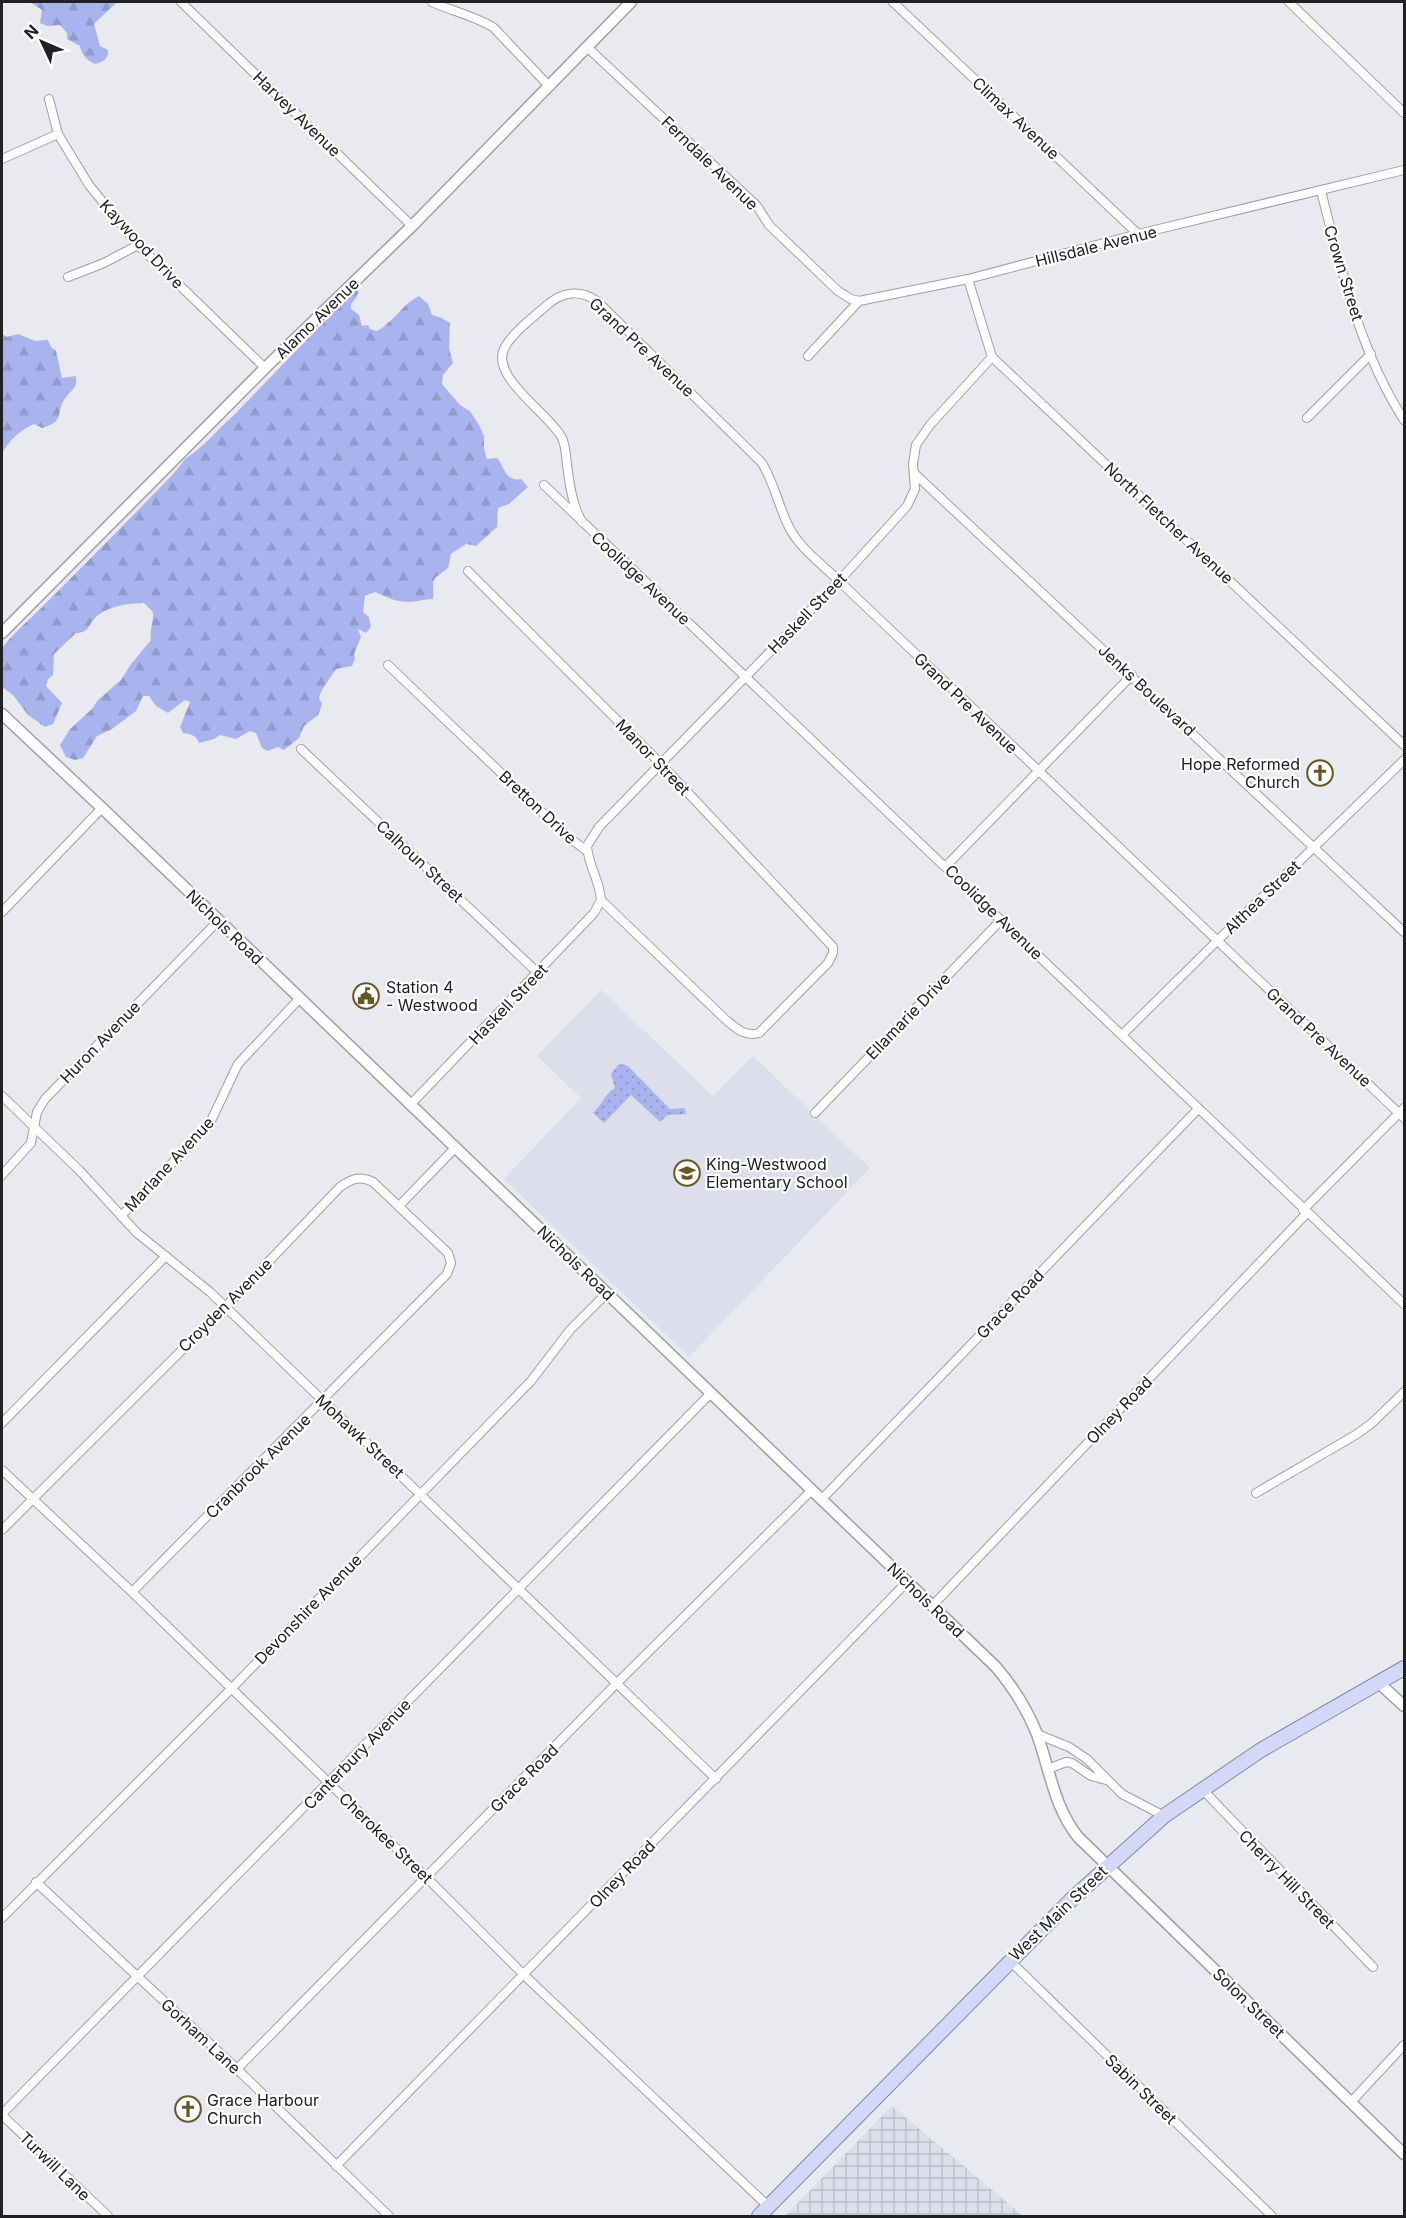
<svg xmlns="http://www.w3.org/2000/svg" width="1406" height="2218" font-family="Inter,sans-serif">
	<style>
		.built { fill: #dcdeeb }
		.industrial { fill: url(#industrial-grid) }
		.forest { fill: url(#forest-firs) }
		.park { fill: url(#park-dots) }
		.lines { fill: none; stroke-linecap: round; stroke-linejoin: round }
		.minor-casing { stroke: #9fa0a6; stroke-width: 10 }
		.tertiary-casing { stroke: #9fa0a6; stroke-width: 13 }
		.primary-casing { stroke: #8087a7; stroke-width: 16 }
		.minor { stroke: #fff; stroke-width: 8 }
		.tertiary { stroke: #fff; stroke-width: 10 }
		.primary { stroke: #d2d8f5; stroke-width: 14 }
		.labels { text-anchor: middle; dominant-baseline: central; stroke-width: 4.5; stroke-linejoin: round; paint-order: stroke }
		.street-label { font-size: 16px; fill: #202123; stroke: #fff }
		.poi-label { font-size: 16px; fill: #202123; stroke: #fff; text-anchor: start }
	</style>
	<defs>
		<pattern id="industrial-grid" width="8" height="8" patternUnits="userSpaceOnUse" patternTransform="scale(1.5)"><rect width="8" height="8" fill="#dcdeeb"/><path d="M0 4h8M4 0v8" fill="none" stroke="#bcbec9"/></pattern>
		<pattern id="forest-firs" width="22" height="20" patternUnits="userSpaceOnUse" patternTransform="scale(1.5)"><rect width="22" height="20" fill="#a9b4ee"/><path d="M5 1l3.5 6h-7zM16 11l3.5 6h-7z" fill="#919acc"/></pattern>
		<pattern id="park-dots" width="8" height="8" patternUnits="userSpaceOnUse" patternTransform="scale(1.5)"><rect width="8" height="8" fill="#a9b4ee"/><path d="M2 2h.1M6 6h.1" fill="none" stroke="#919acc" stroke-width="1.8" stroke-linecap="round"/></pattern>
	</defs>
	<rect width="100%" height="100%" fill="#e9eaf0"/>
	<polygon class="built" points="601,990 713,1096 753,1056 870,1168 689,1357 504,1179 581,1098 537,1056"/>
	<polygon class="industrial" points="892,2106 1023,2216 785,2216"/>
	<g class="forest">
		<path d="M 30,2 L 117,2 L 94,24 L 100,46 L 108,50 C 109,59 103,62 95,64 C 87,60 82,56 80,46 L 67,39 L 67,33 L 60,25 L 47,26 L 40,23 L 42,10 Z"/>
		<path d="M 355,290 L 359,291 L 356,298 L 351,304 L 351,309 L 359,315 L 362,326 L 368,325 L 370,329 L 377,331 C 394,322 402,304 419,296 L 428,304 L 432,315 L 442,318 L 450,323 L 449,348 L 453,363 L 443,375 L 442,384 L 460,405 L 470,411 L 479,425 L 484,436 L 484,448 L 487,459 L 497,458 C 505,467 505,482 521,479 L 528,487 L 509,504 L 498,508 L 497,527 L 476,546 L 466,544 L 451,554 L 448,568 L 435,578 L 433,583 L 433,599 C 424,599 416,602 409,602 C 396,602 386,597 375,592 L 365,596 L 363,612 L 369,617 L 371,627 L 366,633 L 358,629 L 361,637 L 354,654 L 355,659 L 352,666 L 336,669 C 330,679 322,687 319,698 L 322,704 L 318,715 L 304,726 L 299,738 L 284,750 L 278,747 L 268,751 L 262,748 L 256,733 L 250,731 L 236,739 L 220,735 L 214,739 L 199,743 C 196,735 191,734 183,733 L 180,727 L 190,702 L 185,700 L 168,713 L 156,706 L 149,696 L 143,696 L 136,711 L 112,729 L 97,736 L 83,758 L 75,760 L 66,757 L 60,745 L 70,729 L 92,709 L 98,700 L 121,680 L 131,664 L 151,640 C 149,629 154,622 153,612 L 144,603 C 129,603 109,606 97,616 C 88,624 90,633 76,633 L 54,654 L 53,675 L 48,679 L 46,686 L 62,703 L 53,724 L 45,727 L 28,715 L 13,695 L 2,687 C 1,676 0,660 2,650 C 5,640 37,613 45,604 C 79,570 112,537 145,503 C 158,489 174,475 185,459 C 203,448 217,430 233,416 Z"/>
		<path d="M 2,330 L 2,334 L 7,337 L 18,334 L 35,341 L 48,340 L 51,347 L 56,351 L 62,378 L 76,376 C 78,390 70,390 64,400 C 55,414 66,421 42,428 L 34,424 C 19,431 10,440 2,453 Z"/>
	</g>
	<path class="park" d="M 623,1064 L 628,1066 L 670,1109 L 685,1108 L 686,1114 L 668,1115 L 660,1122 L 631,1095 L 604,1123 L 593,1113 C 602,1105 605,1093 615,1088 L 611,1074 L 618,1065 Z"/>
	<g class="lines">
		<g class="minor-casing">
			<g id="minor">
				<polyline points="181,2 412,226"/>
				<path d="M 432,2 C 452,11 474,16 493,27 L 549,86"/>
				<polyline points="893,2 1138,234"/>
				<polyline points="1289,2 1404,113"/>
				<polyline points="587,47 757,206 769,225 838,291 851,299 859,301"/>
				<polyline points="49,99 58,134 89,185 138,245 265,368"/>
				<polyline points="2,159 58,134"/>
				<path d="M 1321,191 C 1341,269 1360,352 1404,420"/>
				<polyline points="68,277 104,263 138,245"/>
				<polyline points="968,279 992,357 1404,745"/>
				<polyline points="808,356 859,301 968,279 1138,234 1404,170"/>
				<polyline points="1307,418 1371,354"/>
				<polyline points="915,474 1404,932"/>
				<polyline points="544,485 1404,1304"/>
				<path d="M 582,522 C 572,504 570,486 567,465 C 566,456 566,447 562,438 C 550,414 488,376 505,347 C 514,331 534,317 547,305 C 562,292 580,289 597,301 L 762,463 C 774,483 778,504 788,525 C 798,547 822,564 839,581 L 1404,1118"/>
				<path d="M 468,571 L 661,764 L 833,947 L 833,953 L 828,963 L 759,1033 C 744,1037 736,1028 725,1019 L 601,900 C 600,881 588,865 587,846 L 599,827 L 839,581 L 907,506 L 915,489 L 913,464 L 916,445 L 930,425 L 992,357"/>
				<polyline points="388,665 567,836 587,851"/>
				<polyline points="301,749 538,973"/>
				<polyline points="946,866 1132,675"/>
				<polyline points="2,912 102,808"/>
				<polyline points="1122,1035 1217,941 1404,760"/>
				<polyline points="2,1096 79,1170 137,1233 210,1292 716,1779"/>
				<polyline points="410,1105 594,913 601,900"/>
				<polyline points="815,1113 1001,920"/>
				<polyline points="2,1175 31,1143 37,1112 45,1099 218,921"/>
				<polyline points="399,1206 455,1148"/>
				<polyline points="1303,1210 1404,1108"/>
				<polyline points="121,1216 209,1125 238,1064 300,998"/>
				<polyline points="2,1423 166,1256"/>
				<polyline points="2,1470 132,1592 426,1877 524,1975 769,2207"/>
				<polyline points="1256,1493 1357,1434 1372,1423 1404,1392"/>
				<polyline points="822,1499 1198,1109"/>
				<path d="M 2,1530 L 225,1307 L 340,1187 C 351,1179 360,1175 373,1182 L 448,1253 L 451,1263 L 447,1274 L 132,1592"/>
				<polyline points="932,1606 1307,1213"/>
				<polyline points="1037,1734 1069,1747 1087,1759 1122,1794 1164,1816"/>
				<polyline points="1048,1769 1066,1762 1072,1763 1091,1776 1106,1780"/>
				<polyline points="1202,1789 1373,1967"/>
				<polyline points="36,1882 237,2069 389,2216"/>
				<polyline points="2,1918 231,1689 531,1381 570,1330 607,1293"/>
				<polyline points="1010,1961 1272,2216"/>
				<polyline points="237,2069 617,1683 812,1490"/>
				<polyline points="1351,2102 1404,2045"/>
				<polyline points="2,2114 711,1393"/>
				<polyline points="2,2115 108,2216"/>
				<polyline points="336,2166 907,1582"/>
			</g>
		</g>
		<g class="tertiary-casing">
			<g id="tertiary">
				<polyline points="2,633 265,368 412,226 631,2"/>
				<path d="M 2,714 L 102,808 L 996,1667 C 1013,1687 1027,1709 1037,1734 C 1050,1770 1054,1807 1078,1837 L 1404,2154"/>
				<polyline points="1379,1683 1404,1706"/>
			</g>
		</g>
		<g class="primary-casing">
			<polyline id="primary" points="759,2216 1072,1899 1164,1816 1261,1750 1404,1668"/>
		</g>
		<use href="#minor" class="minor"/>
		<use href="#tertiary" class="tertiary"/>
		<use href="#primary" class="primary"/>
	</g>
	<defs>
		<g id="church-ring" transform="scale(1.35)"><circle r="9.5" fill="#fff" stroke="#645825" stroke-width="1.5"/><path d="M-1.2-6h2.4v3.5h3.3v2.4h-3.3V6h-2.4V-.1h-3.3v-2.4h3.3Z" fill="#645825"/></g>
		<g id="civic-ring" transform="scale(1.35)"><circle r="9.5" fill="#fff" stroke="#645825" stroke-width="1.5"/><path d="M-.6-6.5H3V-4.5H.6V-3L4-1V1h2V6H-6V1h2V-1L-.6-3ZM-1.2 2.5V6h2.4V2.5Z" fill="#645825"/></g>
		<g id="school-ring" transform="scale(1.35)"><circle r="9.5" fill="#fff" stroke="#645825" stroke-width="1.5"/><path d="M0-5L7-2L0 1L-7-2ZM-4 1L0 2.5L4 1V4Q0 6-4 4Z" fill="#645825"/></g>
	</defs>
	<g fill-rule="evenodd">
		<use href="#church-ring" x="1320" y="773"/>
		<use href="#civic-ring" x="366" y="996"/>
		<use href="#school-ring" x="687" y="1173"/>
		<use href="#church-ring" x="188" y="2109"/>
	</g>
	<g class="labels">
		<g class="street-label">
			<text transform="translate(297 114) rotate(44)">Harvey Avenue</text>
			<text transform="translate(1016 118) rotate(43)">Climax Avenue</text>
			<text transform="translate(710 163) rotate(44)">Ferndale Avenue</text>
			<text transform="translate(142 244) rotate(47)">Kaywood Drive</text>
			<text transform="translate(1096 246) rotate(-14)">Hillsdale Avenue</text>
			<text transform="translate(1344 273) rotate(73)">Crown Street</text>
			<text transform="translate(317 318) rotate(-44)">Alamo Avenue</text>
			<text transform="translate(642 347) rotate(43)">Grand Pre Avenue</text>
			<text transform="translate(1169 523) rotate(43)">North Fletcher Avenue</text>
			<text transform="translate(641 578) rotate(43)">Coolidge Avenue</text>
			<text transform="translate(807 613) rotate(-46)">Haskell Street</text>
			<text transform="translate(1147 690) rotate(43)">Jenks Boulevard</text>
			<text transform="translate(966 703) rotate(44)">Grand Pre Avenue</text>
			<text transform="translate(653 757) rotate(46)">Manor Street</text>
			<text transform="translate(538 807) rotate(43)">Bretton Drive</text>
			<text transform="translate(420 861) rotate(43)">Calhoun Street</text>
			<text transform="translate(1262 897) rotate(-44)">Althea Street</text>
			<text transform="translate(994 912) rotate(44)">Coolidge Avenue</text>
			<text transform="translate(225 927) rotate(44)">Nichols Road</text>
			<text transform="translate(508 1004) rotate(-46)">Haskell Street</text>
			<text transform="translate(908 1016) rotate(-46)">Ellamarie Drive</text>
			<text transform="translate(1319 1037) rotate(43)">Grand Pre Avenue</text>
			<text transform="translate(100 1042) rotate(-46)">Huron Avenue</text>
			<text transform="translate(169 1164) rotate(-47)">Marlane Avenue</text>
			<text transform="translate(576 1263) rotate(44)">Nichols Road</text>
			<text transform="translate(1010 1304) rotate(-46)">Grace Road</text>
			<text transform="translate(225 1305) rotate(-45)">Croyden Avenue</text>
			<text transform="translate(1119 1410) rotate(-46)">Olney Road</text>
			<text transform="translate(360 1436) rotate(43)">Mohawk Street</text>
			<text transform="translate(258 1466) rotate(-45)">Cranbrook Avenue</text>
			<text transform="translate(926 1600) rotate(44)">Nichols Road</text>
			<text transform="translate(308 1609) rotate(-46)">Devonshire Avenue</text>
			<text transform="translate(357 1754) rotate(-46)">Canterbury Avenue</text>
			<text transform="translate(524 1778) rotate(-45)">Grace Road</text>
			<text transform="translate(386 1838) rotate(44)">Cherokee Street</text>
			<text transform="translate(622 1874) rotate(-46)">Olney Road</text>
			<text transform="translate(1287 1879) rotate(46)">Cherry Hill Street</text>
			<text transform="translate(1058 1913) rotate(-44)">West Main Street</text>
			<text transform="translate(1249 2003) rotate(44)">Solon Street</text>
			<text transform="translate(201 2036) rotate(43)">Gorham Lane</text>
			<text transform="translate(1141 2089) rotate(44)">Sabin Street</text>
			<text transform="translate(55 2166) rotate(44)">Turwill Lane</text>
		</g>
		<g class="poi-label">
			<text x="1300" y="764" text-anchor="end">Hope Reformed<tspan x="1300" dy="18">Church</tspan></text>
			<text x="386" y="987">Station 4<tspan x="386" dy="18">- Westwood</tspan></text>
			<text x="706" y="1164">King-Westwood<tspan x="706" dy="18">Elementary School</tspan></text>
			<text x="207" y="2100">Grace Harbour<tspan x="207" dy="18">Church</tspan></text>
		</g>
	</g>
	<rect width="1406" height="2218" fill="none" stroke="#202123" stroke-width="6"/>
	<g transform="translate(42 42) rotate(314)" stroke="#ffffff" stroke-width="4.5" paint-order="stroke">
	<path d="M0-4.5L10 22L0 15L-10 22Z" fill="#202123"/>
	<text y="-9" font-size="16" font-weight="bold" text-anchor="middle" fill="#202123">N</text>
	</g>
</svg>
